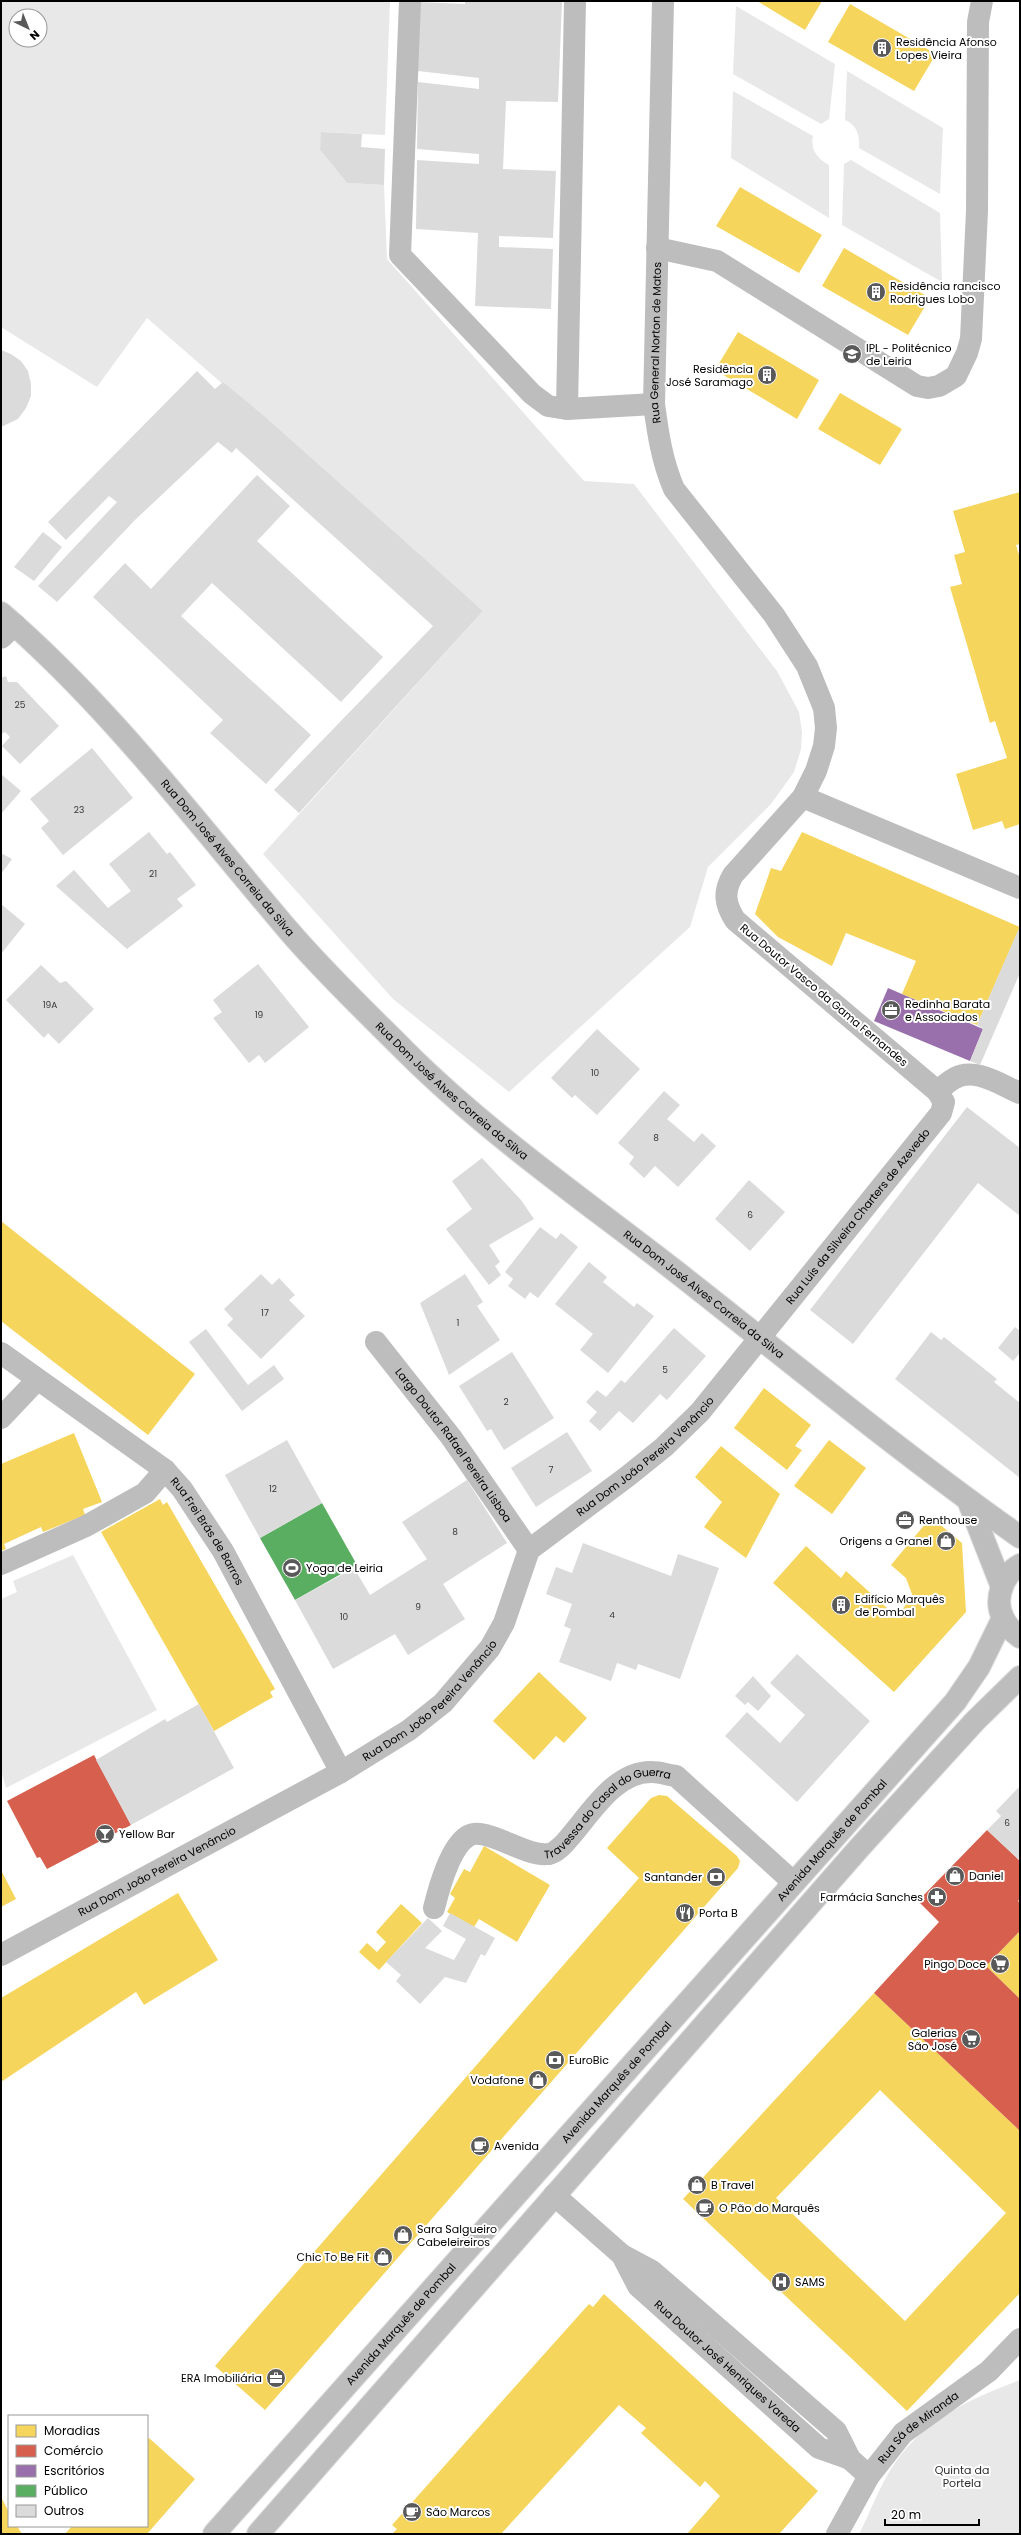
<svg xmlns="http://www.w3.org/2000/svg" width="1021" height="2535" font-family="Poppins,sans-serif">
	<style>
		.green { fill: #e8e8e8; fill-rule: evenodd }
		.homes { fill: #f6d55c; fill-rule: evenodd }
		.shops { fill: #d6604d }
		.offices { fill: #9970ab }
		.public { fill: #5aae61 }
		.building { fill: #dbdbdb }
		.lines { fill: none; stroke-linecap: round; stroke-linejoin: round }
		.major-casing { stroke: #dbdbdb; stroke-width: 24 }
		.minor { stroke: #bdbdbd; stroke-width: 22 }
		.major { stroke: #bdbdbd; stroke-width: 22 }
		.labels { text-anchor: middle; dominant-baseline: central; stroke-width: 4; stroke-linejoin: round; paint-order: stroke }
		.number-label { font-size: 9px; fill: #373737 }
		.poi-label { font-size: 11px; fill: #000; stroke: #fff; text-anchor: start }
		.street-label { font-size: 11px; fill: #000; stroke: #fff }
		.park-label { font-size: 11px; fill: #2c2c2c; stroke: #fff }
	</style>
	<rect width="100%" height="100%" fill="#fff"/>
	<g class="green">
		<path d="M 1,1 L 390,1 L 385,135 L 322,132 L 320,150 L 347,183 L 384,185 L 387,259 L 584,481 L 634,484 L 777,671 L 799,712 L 802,732 L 801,749 L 794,772 L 771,804 L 708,867 L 690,927 L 509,1092 L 393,999 L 263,854 L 483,611 L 147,318 L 97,387 L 1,327 ZM 16,16 L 40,16 L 40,40 L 16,40 Z"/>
		<polygon points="736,6 835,64 829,119 821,124 733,74"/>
		<path d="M 847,71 L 943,128 L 940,194 L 859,148 C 860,135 857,125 845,120 Z"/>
		<path d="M 733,91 L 813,136 C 810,150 818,159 829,165 L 829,218 L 731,158 Z"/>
		<polygon points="851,160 940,213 942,282 842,225 844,164"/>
		<polygon points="73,1555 157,1710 6,1788 1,1770 1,1599 17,1592 13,1581"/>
		<path d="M 1020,2380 L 1020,2534 L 859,2534 C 871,2511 880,2484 895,2463 C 925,2419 972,2398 1020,2380 Z"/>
	</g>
	<g class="homes">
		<polygon points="757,1 822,1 805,30"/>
		<polygon points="850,4 936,54 914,91 828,42"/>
		<polygon points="740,187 822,235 799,273 716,226"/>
		<polygon points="844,248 930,298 908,335 822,286"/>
		<polygon points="738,332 819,380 797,419 715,370"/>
		<polygon points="840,393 902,429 880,465 818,429"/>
		<polygon points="1020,492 1020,544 1016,545 1020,558 1020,824 1005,829 1002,821 973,830 956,774 1007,758 995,721 990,723 950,587 962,584 954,555 965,552 953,511"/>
		<polygon points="802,832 1020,927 977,1025 902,994 916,961 846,933 832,966 778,937 755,914 771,868 781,871"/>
		<polygon points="1,1221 195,1374 148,1435 1,1321"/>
		<polygon points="764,1388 811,1425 795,1446 802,1450 787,1470 734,1428"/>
		<polygon points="74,1433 102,1502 83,1509 85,1515 43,1532 41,1527 4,1544 6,1549 1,1551 1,1464"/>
		<polygon points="829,1440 866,1468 832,1514 794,1486"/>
		<polygon points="721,1446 780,1494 746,1558 704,1527 722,1502 695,1477"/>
		<polygon points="160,1499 163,1505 167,1502 275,1689 270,1692 273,1697 214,1731 101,1532"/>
		<polygon points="931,1517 962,1543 966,1612 894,1692 773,1583 806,1546 841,1578 846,1571 896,1616 913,1597 906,1578 891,1565"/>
		<polygon points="539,1672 587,1718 564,1743 556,1736 534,1760 493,1721"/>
		<polygon points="659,1795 667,1796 737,1856 740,1861 738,1868 265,2410 215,2366 639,1878 607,1848 651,1798"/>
		<polygon points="484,1846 550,1885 517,1942 479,1919 474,1927 447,1912 455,1898 450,1894 464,1869 470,1872"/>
		<polygon points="1,1870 16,1899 1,1907"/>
		<polygon points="178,1893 218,1960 144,2005 136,1992 1,2082 1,1998"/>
		<polygon points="401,1904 422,1923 379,1970 359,1952 367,1943 377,1952 386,1942 376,1932"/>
		<polygon points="1020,1931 1020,1999 986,1966"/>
		<path d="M 874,1993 L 1020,2131 L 1020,2293 L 907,2411 L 683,2199 ZM 880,2090 L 1006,2213 L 905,2321 L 776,2198 Z"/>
		<polygon points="604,2294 818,2491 779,2534 687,2534 720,2496 705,2481 700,2487 641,2433 646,2428 619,2405 501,2534 392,2534 397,2529 392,2525 471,2436 589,2304 593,2307"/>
		<polygon points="149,2438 195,2479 147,2534 65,2534 72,2526 147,2526 147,2441"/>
		<polygon points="1,2497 9,2512 9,2526 17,2526 22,2534 1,2534"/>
	</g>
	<g class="shops">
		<polygon points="94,1755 131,1825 47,1869 40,1857 37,1858 7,1801"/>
		<polygon points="987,1830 1020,1861 1020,1899 1018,1901 1020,1903 1020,1931 986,1966 1020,1999 1020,2131 874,1993 939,1922 918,1901"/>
	</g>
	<polygon class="offices" points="888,988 983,1029 970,1061 874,1021"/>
	<polygon class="public" points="322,1503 357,1565 295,1600 260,1538"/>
	<g class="building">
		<polygon points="465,1 562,1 558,102 506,101 503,169 556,171 553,238 499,236 499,247 553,249 551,309 475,306 478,233 416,229 417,160 479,164 479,154 417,149 418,82 479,89 479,78 418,71 418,2 465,4"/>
		<polygon points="321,132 362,134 361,147 385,149 384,185 347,183 320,150"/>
		<polygon points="1,350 11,354 21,361 28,371 31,384 31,396 26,408 18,419 1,427"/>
		<polygon points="197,371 215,389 223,382 264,416 483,611 299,813 274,790 433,626 236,448 232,453 218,442 135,520 57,602 38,586 117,502 109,496 66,540 48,522"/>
		<polygon points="257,475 290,506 257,541 383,657 341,702 212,583 181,616 311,735 266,784 210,733 223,720 93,597 125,563 151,589"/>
		<polygon points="43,532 62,547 34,581 14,567"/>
		<polygon points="6,676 8,682 17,682 59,726 20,764 2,746 10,737 5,732 1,734 1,678"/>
		<polygon points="92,748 133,798 63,855 41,828 49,821 30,799"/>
		<polygon points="1,774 21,791 1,814"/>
		<polygon points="149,832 167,854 170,852 196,885 177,899 183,906 127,949 56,886 74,870 108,908 131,891 109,864"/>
		<polygon points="1,853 12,859 1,874"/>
		<polygon points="1,904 25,924 1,954"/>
		<polygon points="1020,926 1020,973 980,1065 970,1061 983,1029 977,1025"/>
		<polygon points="258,964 309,1027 265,1063 259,1055 249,1063 213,1018 222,1012 213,1000"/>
		<polygon points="41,965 60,983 66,981 94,1009 59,1044 48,1033 44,1038 6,1000"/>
		<polygon points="597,1029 640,1069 597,1115 575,1095 572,1098 551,1078"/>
		<polygon points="664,1091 680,1105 667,1119 694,1142 702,1133 716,1146 678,1187 655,1166 644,1178 629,1164 634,1157 618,1143"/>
		<polygon points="967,1107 1020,1148 1020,1216 978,1183 853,1344 810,1310"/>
		<polygon points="482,1158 521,1200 534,1219 489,1245 500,1262 495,1266 501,1275 489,1285 446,1229 472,1209 452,1181"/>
		<polygon points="749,1180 785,1212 750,1251 715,1219"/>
		<polygon points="540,1227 556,1239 561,1233 578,1247 538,1298 530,1292 525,1299 508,1286 513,1279 505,1272"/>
		<polygon points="589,1262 607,1277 603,1282 634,1307 637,1303 654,1316 608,1373 580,1350 593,1334 555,1304"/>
		<polygon points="261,1274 272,1285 279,1278 295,1295 289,1300 305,1316 261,1359 227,1325 233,1319 224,1309"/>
		<polygon points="465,1274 483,1302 477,1306 500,1340 449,1375 420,1303"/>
		<polygon points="1015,1327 1020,1331 1020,1353 1013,1361 998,1348"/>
		<polygon points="674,1328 706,1356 667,1400 660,1394 633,1423 619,1411 600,1431 589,1421 597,1412 586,1402 597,1390 606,1397 621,1380 625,1383"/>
		<polygon points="206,1329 248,1385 274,1365 284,1379 242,1411 189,1342"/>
		<polygon points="931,1332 941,1340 944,1337 997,1379 994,1382 1020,1403 1020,1478 895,1379"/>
		<polygon points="512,1352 554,1418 504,1450 491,1429 487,1431 459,1386"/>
		<polygon points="567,1432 592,1471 536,1507 511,1468"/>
		<polygon points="287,1440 322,1503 260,1538 225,1475"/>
		<polygon points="467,1480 507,1543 443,1584 465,1619 408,1655 395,1634 333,1669 295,1600 354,1568 370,1595 427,1559 402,1522"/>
		<polygon points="583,1543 671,1576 678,1554 719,1568 680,1679 638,1664 636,1670 617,1663 611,1681 559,1662 571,1629 564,1626 572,1604 546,1594 556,1567 572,1573"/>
		<polygon points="797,1654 870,1721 797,1802 725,1736 747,1712 780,1743 805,1715 770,1683"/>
		<polygon points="753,1676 771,1696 758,1711 748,1702 745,1705 735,1696"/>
		<polygon points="199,1704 234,1768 131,1825 96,1760 165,1719 167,1722"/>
		<polygon points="1020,1786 1020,1861 987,1830 1001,1816 996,1811"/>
		<polygon points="450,1913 495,1938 485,1956 481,1954 466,1983 445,1977 420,2004 396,1981 401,1975 386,1962 428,1918 442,1931 425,1948 454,1960 466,1939 443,1926"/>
	</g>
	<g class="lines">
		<g class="major-casing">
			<g id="major">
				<path id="s7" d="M 1,613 C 110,707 196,822 289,931 C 325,973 366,1012 405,1051 C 486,1132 584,1200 674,1270 C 789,1360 901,1453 1020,1537"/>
				<polyline points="968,1500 1002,1587"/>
				<path d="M 1020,1565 C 1002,1575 994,1600 1003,1618 C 1007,1626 1013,1632 1020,1637"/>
				<path id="s8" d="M 214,2534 L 955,1702 L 979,1667 L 1003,1618"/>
				<polyline points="258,2534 860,1847 975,1721 1020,1677"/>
			</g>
		</g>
		<g class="minor">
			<polyline points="410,1 400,255 532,394 548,406 567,409 654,404"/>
			<polyline points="657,248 717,261 917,386 928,388 939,386 956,376 967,353 971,339 977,211 978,22 982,1"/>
			<polyline points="567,409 575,1"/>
			<polyline points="1,638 15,625"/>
			<polyline points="803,797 1020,888"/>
			<path d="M 937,1091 C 943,1087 949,1081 955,1078 C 975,1067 1001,1085 1020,1093"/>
			<path id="s1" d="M 376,1342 L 451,1437 L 529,1550"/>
			<path id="s2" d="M 1,1353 L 165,1470 L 182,1489 L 223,1551 L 341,1772"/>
			<polyline points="1,1418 37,1380"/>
			<polyline points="1,1564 86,1526 145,1493 165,1470"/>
			<path id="s3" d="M 434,1908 C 439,1888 450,1847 468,1836 C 486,1825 525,1858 549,1854 C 556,1853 565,1843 569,1838 C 591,1813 615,1771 652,1772 C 660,1772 668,1775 676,1776 L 793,1882"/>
			<path id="s4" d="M 1,1955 L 341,1772 L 409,1730 L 443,1703 L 490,1648 L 504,1623 L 529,1550 L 628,1476 L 664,1447 L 700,1412 L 941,1113 L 944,1102 L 937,1091 L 735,920 C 725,904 723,892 733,875 L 803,797 L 816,771 L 824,746 L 826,728 L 824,708 L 807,666 L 774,615 L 674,489 C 662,461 658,434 654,404 L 663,1"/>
			<polyline points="554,2195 622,2255 652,2271 836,2431 850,2459 869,2476"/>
			<path id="s5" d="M 622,2255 L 638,2286 L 819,2448 L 850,2459"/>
			<path id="s6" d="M 837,2534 L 869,2476 L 903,2433 L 989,2371 L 1020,2339"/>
		</g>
		<use href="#major" class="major"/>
	</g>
	<defs>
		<g id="building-disc" transform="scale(1)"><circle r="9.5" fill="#595959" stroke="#fff"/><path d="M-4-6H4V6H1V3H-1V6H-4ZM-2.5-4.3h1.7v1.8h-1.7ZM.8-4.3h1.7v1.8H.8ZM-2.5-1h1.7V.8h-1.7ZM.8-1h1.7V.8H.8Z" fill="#fff"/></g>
		<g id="university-disc" transform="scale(1)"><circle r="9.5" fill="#595959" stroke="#fff"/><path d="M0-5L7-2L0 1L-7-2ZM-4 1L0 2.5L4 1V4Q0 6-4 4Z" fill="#fff"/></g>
		<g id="office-disc" transform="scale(1)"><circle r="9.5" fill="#595959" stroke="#fff"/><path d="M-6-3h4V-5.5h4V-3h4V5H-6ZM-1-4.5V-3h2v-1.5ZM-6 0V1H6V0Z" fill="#fff"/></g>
		<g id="shop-disc" transform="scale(1)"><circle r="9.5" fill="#595959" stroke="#fff"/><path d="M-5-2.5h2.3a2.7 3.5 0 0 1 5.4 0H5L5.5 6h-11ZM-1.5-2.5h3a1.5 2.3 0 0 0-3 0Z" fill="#fff"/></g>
		<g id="stadium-disc" transform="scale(1)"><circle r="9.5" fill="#595959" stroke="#fff"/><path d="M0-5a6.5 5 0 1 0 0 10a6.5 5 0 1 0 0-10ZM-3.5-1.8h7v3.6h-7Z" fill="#fff"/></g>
		<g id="bar-disc" transform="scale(1)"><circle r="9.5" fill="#595959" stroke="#fff"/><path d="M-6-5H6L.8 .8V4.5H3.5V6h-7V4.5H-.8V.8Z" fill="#fff"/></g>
		<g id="bank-disc" transform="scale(1)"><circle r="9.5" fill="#595959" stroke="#fff"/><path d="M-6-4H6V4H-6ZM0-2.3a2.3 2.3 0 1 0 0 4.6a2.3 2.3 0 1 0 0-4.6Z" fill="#fff"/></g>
		<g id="pharmacy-disc" transform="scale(1)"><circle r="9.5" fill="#595959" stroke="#fff"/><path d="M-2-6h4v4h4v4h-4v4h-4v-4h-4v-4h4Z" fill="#fff"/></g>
		<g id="restaurant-disc" transform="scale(1)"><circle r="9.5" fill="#595959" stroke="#fff"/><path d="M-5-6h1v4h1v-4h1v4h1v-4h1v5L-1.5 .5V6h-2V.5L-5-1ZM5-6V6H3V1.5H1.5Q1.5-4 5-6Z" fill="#fff"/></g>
		<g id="supermarket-disc" transform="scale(1)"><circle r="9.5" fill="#595959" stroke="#fff"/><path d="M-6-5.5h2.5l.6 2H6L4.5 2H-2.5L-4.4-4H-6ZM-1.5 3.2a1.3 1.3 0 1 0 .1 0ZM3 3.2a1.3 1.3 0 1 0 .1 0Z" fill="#fff"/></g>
		<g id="cafe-disc" transform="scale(1)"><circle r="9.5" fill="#595959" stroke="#fff"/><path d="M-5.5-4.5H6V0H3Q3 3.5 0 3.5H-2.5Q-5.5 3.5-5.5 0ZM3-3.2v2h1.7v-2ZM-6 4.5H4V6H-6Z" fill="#fff"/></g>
		<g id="hospital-disc" transform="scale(1)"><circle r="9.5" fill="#595959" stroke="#fff"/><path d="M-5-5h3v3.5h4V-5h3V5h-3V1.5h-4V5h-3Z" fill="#fff"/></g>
	</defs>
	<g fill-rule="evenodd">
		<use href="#building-disc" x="882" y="48"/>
		<use href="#building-disc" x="876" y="292"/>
		<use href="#university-disc" x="852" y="354"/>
		<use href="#building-disc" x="767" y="375"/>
		<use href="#office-disc" x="891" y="1010"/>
		<use href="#office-disc" x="905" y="1520"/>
		<use href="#shop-disc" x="946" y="1541"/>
		<use href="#stadium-disc" x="292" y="1568"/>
		<use href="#building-disc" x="841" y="1605"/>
		<use href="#bar-disc" x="105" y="1834"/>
		<use href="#shop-disc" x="955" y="1876"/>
		<use href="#bank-disc" x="716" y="1877"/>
		<use href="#pharmacy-disc" x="937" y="1897"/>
		<use href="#restaurant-disc" x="685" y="1913"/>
		<use href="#supermarket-disc" x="1000" y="1964"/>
		<use href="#supermarket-disc" x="971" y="2039"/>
		<use href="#bank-disc" x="555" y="2060"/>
		<use href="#shop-disc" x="538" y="2080"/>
		<use href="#cafe-disc" x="480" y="2146"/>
		<use href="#shop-disc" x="697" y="2185"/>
		<use href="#cafe-disc" x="705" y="2208"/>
		<use href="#shop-disc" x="403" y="2235"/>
		<use href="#shop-disc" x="383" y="2257"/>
		<use href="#hospital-disc" x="781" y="2282"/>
		<use href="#office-disc" x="276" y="2378"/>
		<use href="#cafe-disc" x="412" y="2512"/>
	</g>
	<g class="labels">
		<g class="number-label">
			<text x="20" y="705">25</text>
			<text x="79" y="810">23</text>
			<text x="153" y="874">21</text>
			<text x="50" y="1005">19A</text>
			<text x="259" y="1015">19</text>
			<text x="595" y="1073">10</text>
			<text x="656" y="1138">8</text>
			<text x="750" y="1215">6</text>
			<text x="265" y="1313">17</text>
			<text x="458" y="1323">1</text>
			<text x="665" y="1370">5</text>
			<text x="506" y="1402">2</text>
			<text x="551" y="1470">7</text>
			<text x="273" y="1489">12</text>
			<text x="455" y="1532">8</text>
			<text x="418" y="1607">9</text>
			<text x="612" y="1615">4</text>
			<text x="344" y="1617">10</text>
			<text x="1007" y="1823">6</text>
		</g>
		<g class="poi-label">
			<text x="896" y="42">Residência Afonso<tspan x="896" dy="13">Lopes Vieira</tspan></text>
			<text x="890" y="286">Residência rancisco<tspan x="890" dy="13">Rodrigues Lobo</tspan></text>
			<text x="866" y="348">IPL - Politécnico<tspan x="866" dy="13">de Leiria</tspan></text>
			<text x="753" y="369" text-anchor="end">Residência<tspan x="753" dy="13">José Saramago</tspan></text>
			<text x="905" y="1004">Redinha Barata<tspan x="905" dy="13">e Associados</tspan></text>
			<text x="919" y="1520">Renthouse</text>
			<text x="932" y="1541" text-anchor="end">Origens a Granel</text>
			<text x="306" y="1568">Yoga de Leiria</text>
			<text x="855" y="1599">Edifício Marquês<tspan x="855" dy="13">de Pombal</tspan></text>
			<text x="119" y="1834">Yellow Bar</text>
			<text x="969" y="1876">Daniel</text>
			<text x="702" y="1877" text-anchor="end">Santander</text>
			<text x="923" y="1897" text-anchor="end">Farmácia Sanches</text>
			<text x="699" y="1913">Porta B</text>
			<text x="986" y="1964" text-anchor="end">Pingo Doce</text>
			<text x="957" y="2033" text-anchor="end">Galerias<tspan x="957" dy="13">São José</tspan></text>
			<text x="569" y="2060">EuroBic</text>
			<text x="524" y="2080" text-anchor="end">Vodafone</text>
			<text x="494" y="2146">Avenida</text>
			<text x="711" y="2185">B Travel</text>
			<text x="719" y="2208">O Pão do Marquês</text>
			<text x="417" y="2229">Sara Salgueiro<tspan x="417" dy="13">Cabeleireiros</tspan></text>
			<text x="369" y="2257" text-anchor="end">Chic To Be Fit</text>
			<text x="795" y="2282">SAMS</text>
			<text x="262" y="2378" text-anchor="end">ERA Imobiliária</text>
			<text x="426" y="2512">São Marcos</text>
		</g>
		<g class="street-label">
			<text stroke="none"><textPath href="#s4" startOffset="2243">Rua General Norton de Matos</textPath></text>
			<text stroke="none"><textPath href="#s7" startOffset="334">Rua Dom José Alves Correia da Silva</textPath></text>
			<text transform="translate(824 995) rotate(40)">Rua Doutor Vasco da Gama Fernandes</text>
			<text stroke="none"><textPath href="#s7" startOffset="658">Rua Dom José Alves Correia da Silva</textPath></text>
			<text stroke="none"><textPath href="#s4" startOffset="1159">Rua Luís da Silveira Charters de Azevedo</textPath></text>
			<text stroke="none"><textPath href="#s7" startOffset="982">Rua Dom José Alves Correia da Silva</textPath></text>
			<text stroke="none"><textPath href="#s1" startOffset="129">Largo Doutor Rafael Pereira Lisboa</textPath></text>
			<text stroke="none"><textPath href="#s4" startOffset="837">Rua Dom João Pereira Venâncio</textPath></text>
			<text stroke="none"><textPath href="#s2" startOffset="276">Rua Frei Brás de Barros</textPath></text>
			<text stroke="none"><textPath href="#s4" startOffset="501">Rua Dom João Pereira Venâncio</textPath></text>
			<text stroke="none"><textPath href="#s3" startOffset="241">Travessa do Casal do Guerra</textPath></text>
			<text stroke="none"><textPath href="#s8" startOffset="929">Avenida Marquês de Pombal</textPath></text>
			<text stroke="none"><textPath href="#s4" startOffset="177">Rua Dom João Pereira Venâncio</textPath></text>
			<text stroke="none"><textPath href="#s8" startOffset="605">Avenida Marquês de Pombal</textPath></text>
			<text stroke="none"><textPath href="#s8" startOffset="281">Avenida Marquês de Pombal</textPath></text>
			<text stroke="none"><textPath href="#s5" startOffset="155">Rua Doutor José Henriques Vareda</textPath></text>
			<text stroke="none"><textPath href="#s6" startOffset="136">Rua Sá de Miranda</textPath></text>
		</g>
		<g class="park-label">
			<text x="962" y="2470">Quinta da<tspan x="962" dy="13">Portela</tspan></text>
		</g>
	</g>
	<rect width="1021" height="2535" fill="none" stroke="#000000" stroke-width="4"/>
	<rect x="8" y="2415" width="140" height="112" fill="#ffffff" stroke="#999999"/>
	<rect x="16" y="2425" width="20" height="12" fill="#f6d55c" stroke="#999999"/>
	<text x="44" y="2435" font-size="12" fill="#000000">Moradias</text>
	<rect x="16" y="2445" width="20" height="12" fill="#d6604d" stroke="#999999"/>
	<text x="44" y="2455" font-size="12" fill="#000000">Comércio</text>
	<rect x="16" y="2465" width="20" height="12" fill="#9970ab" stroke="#999999"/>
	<text x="44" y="2475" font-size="12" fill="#000000">Escritórios</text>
	<rect x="16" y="2485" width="20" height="12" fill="#5aae61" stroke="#999999"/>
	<text x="44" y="2495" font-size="12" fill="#000000">Público</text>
	<rect x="16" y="2505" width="20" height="12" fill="#dbdbdb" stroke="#999999"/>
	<text x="44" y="2515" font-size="12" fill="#000000">Outros</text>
	<g transform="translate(28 28) rotate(137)"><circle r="19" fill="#ffffff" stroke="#999999"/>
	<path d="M0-3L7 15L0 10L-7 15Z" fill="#595959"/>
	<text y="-6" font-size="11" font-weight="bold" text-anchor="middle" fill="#000000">N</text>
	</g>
	<path d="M885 2519v6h94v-6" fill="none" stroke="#000000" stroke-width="2"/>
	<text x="891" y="2519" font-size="12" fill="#000000" stroke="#ffffff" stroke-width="3" paint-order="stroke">20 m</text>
</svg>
